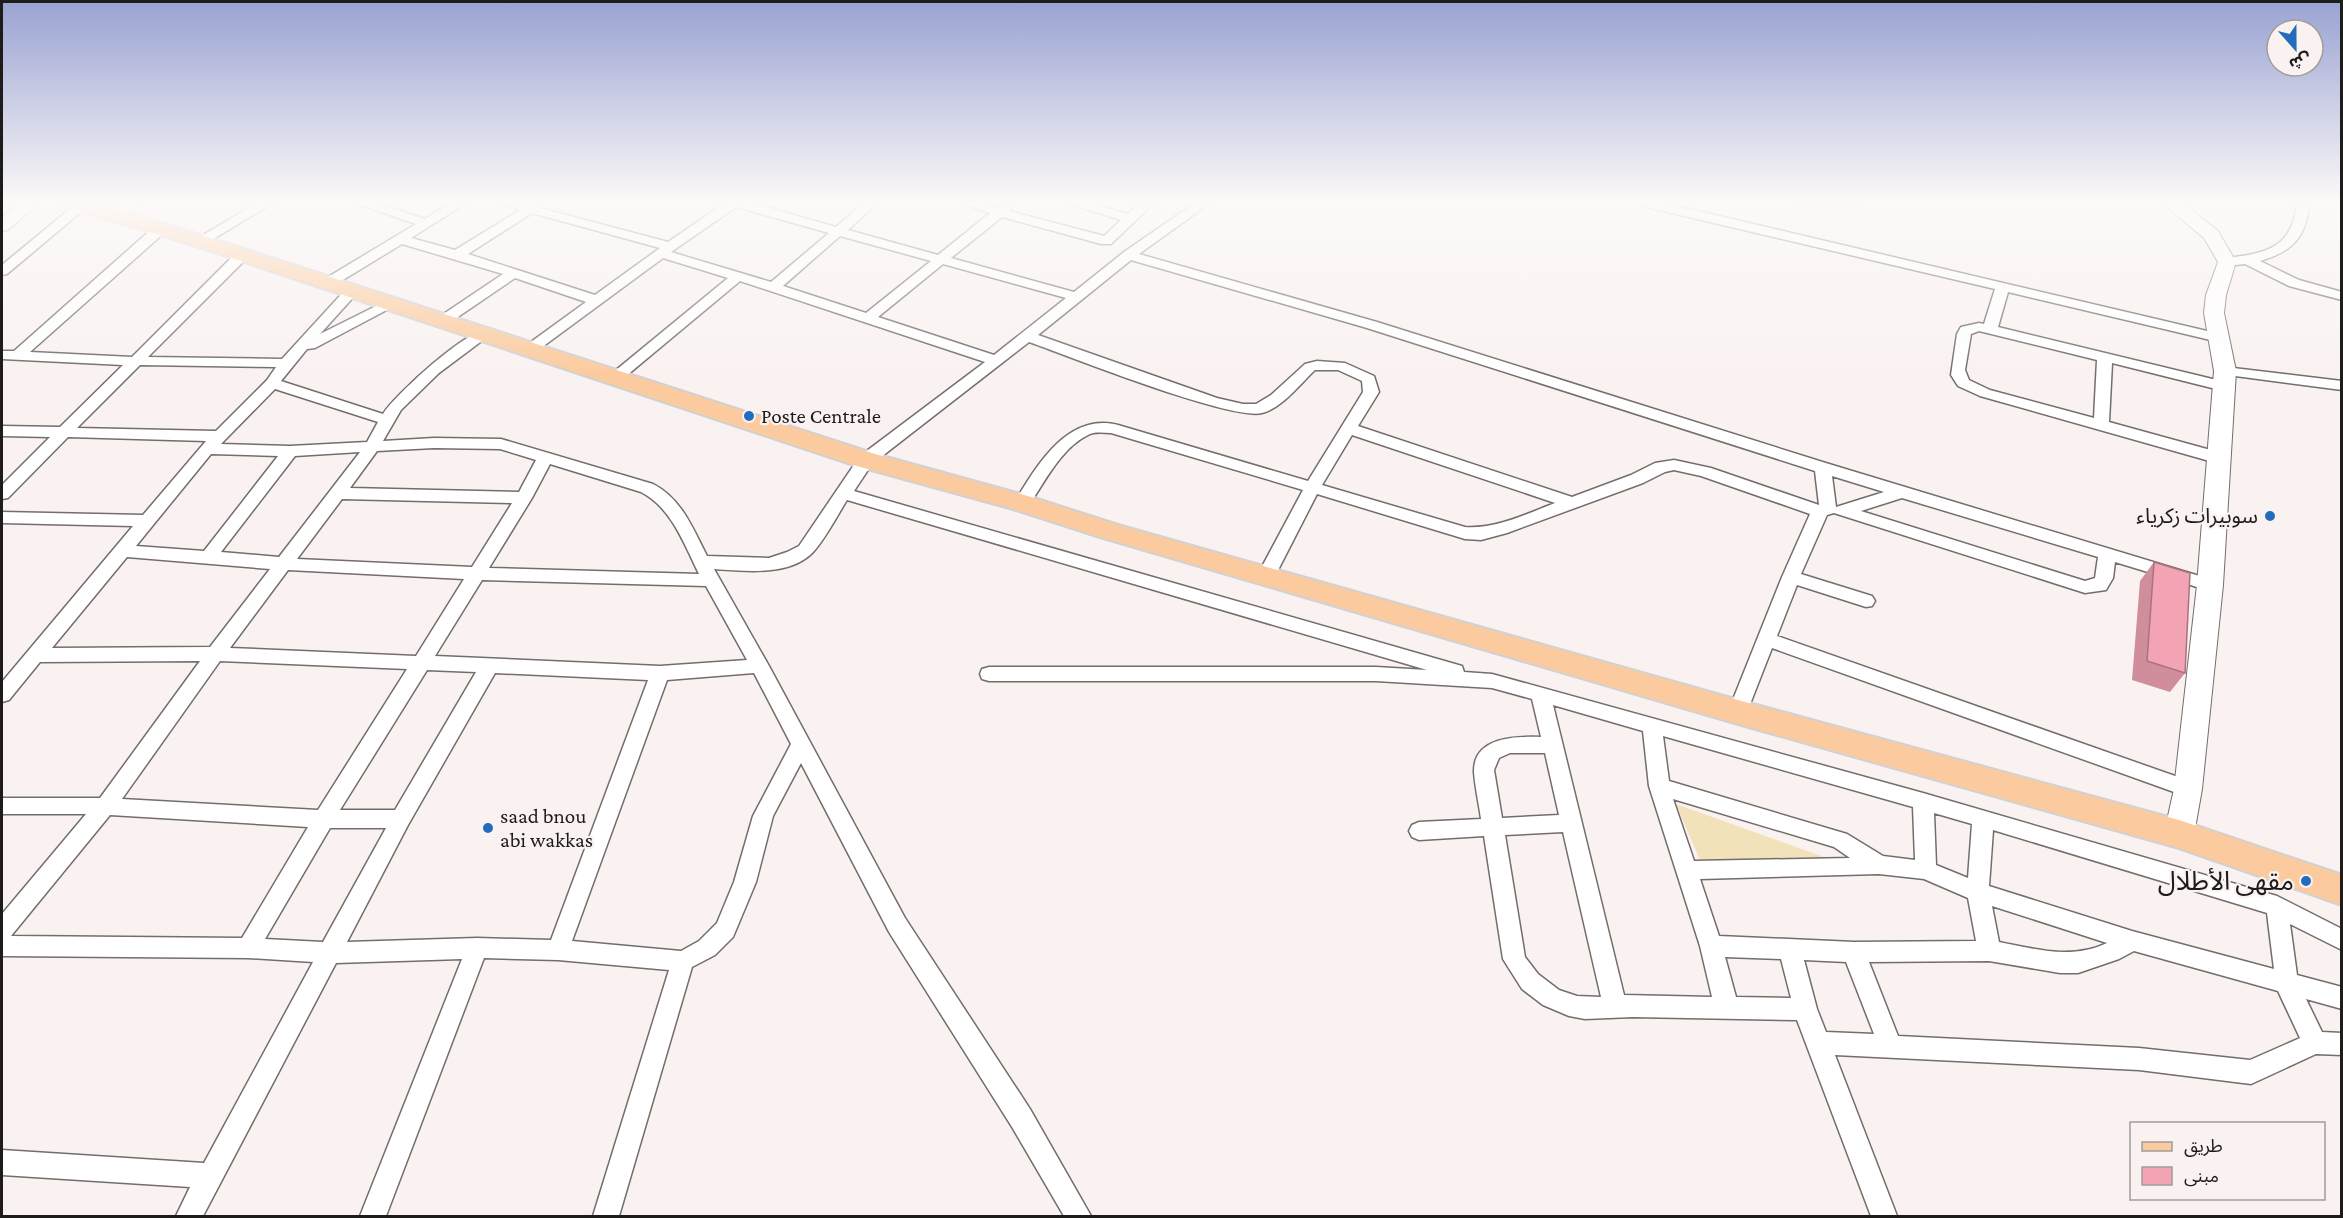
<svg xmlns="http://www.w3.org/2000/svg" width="2343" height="1218" font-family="'Crimson Pro','Noto Sans Arabic',serif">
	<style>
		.built { fill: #f3e3df }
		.green { fill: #f2e2b9 }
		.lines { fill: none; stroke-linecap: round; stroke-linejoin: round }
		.street-casing { stroke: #736d6c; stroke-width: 3 }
		.secondary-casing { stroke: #736d6c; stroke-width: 2 }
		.primary-casing { stroke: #d2d1d1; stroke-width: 4 }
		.street { fill: #fff; fill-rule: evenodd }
		.secondary { fill: #fff; fill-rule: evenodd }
		.primary { fill: #fbcb9f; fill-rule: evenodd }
		.wall { fill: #d08d9b }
		.building { fill: #f2a4b4; stroke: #a9737e; stroke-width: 1.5 }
		.poi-dot { fill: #236cbc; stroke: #f9f2f0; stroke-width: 2 }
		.labels { text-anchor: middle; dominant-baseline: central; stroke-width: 4.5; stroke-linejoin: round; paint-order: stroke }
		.poi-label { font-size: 21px; fill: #1e1b1b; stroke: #f9f2f0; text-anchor: start }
		.near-poi-label { font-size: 26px; fill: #1e1b1b; stroke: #f9f2f0; text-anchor: end }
	</style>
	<rect width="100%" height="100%" fill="#f9f2f0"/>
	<polygon class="built" points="1788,203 1883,203 1805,216"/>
	<polygon class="green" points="1676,804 1838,862 1702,865"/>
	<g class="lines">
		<g class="street-casing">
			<g id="street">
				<polygon points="77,203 87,203 88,206 7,274 2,275 2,265"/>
				<polygon points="257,203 273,203 205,244 200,245 193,241"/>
				<path d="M 355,203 L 375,203 L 425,219 L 450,203 L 466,203 L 411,238 L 455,250 L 520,210 L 503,203 L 540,203 L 540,208 L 668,242 L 725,203 L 752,203 L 836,227 L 863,203 L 877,203 L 848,230 L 938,255 L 990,213 L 960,203 L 982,203 L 997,208 L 1007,203 L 1012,207 L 1009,211 L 1104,236 L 1121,220 L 1067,203 L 1089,203 L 1128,214 L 1140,203 L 1154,203 L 1111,244 L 1101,244 L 1002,217 L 951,258 L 1074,292 L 1124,252 L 1195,203 L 1210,203 L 1139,254 L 1377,322 L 1829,464 L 2216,581 L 2219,585 L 2216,589 L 2210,591 L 2115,562 L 2113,578 L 2106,590 L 2085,593 L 1834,513 L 1827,515 L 1801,574 L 1872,596 L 1875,601 L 1872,606 L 1866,607 L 1797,585 L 1777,636 L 2195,783 L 2198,789 L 2195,795 L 2188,797 L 1772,648 L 1745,717 L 1738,719 L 1731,717 L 1728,712 L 1782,577 L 1810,514 L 1701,476 L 1674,470 L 1665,472 L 1643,483 L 1507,533 L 1481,540 L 1465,539 L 1317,494 L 1275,576 L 1272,580 L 1266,582 L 1260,580 L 1257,576 L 1303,490 L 1111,433 C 1103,433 1095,431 1088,435 C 1061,448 1044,483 1028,507 L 1016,507 L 1014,503 C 1036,467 1067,412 1118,425 L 1308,481 L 1363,392 L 1362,381 L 1338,370 L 1315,370 C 1300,384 1282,408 1262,413 C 1231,421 1069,356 1029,342 L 872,464 L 854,491 L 1455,664 L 1462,666 L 1464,672 L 1492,674 L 1923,793 L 2277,896 L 2342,929 L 2342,950 L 2290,924 L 2297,975 L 2342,987 L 2342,1009 L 2306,999 L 2322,1032 L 2342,1033 L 2342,1055 L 2316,1054 L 2251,1084 L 2139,1070 L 1835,1055 L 1897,1216 L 1871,1216 L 1797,1020 L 1633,1017 L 1585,1019 L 1569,1016 L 1543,1005 L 1522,989 L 1503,959 L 1484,836 L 1419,840 L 1412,837 L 1409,831 L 1412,825 L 1419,822 L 1481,819 C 1479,804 1475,787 1474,772 C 1473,737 1516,736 1541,737 L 1532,699 L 1492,688 L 1376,681 L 989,681 L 982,679 L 980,674 L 982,669 L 989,667 L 1376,667 L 1427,670 L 847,500 C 838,514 822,545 810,555 C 786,576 744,571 714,569 L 769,666 L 905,918 L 1030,1109 L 1091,1216 L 1064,1216 L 1012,1127 L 889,932 L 801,763 L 773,816 L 756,882 L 733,937 L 715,955 L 692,967 L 619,1216 L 593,1216 L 669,970 L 558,960 L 484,958 L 386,1216 L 360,1216 L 462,959 L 336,963 L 203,1216 L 176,1216 L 190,1187 L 2,1175 L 2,1150 L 204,1163 L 313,962 L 248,958 L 2,956 L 2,914 L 86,814 L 2,814 L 2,798 L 100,798 L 200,661 L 40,662 L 9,700 L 2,702 L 2,682 L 133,526 L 2,523 L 2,512 L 143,515 L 206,441 L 68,437 L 8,498 L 2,499 L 2,485 L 50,437 L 2,436 L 2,426 L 60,427 L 123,365 L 2,359 L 2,351 L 14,351 L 154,227 L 164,227 L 165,230 L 164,233 L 30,352 L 132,357 L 237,252 L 247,252 L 249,255 L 247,258 L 148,357 L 282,359 L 347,288 L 352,287 L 359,291 L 320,334 L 386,301 L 396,301 L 398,304 L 315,348 L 307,349 L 281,381 L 383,414 C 394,396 469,327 487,331 L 489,334 L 487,337 L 439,373 L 401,410 L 383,441 L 434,438 L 501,439 L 653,484 C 682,499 693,529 707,556 L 769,558 L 787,552 L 799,546 L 860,456 L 985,362 L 740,281 L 620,381 L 610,381 L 608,378 L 610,375 L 728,278 L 663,258 L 534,353 L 524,353 L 522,350 L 524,347 L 586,302 L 515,278 L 449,323 L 439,323 L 437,320 L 439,317 L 503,274 L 402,244 L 333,286 L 323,286 L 321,283 L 323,280 L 416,224 ZM 736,207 L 829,233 L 771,282 L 671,252 ZM 532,213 L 660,248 L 595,295 L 468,254 ZM 840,236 L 931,261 L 866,313 L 783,286 ZM 1131,260 L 1367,328 L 1815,471 L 1819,505 L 1711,468 L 1674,460 L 1655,463 L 1631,475 L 1572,497 L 1358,426 L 1379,392 L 1374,376 L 1345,363 L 1317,361 L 1305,364 L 1271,395 L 1256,404 L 1243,404 L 1217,398 L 1038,335 ZM 943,264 L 1066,298 L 994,355 L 878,317 ZM 140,365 L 276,367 L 267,380 L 216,431 L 77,428 ZM 275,389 L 378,422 L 367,442 L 290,446 L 221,444 ZM 1352,435 L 1555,503 C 1526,514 1496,529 1465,527 L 1322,485 ZM 434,448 L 500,449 L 536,460 L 519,492 L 350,488 L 377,451 ZM 360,452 L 279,557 L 221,552 L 295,456 ZM 211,454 L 278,456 L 204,551 L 136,546 ZM 550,464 L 641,492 C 672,508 684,544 699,574 L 489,568 L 532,498 ZM 1832,476 L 1884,492 L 1836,507 ZM 1902,498 L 2098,557 L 2095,578 L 2085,581 L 1861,511 ZM 342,499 L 512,503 L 472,567 L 297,559 ZM 127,557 L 270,569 L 210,647 L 52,648 ZM 288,570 L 464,579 L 416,656 L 230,648 ZM 482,580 L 706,586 L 747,660 L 660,666 L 435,656 ZM 220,661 L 407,669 L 318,810 L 122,799 ZM 427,670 L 476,672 L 395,810 L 340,810 ZM 495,673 L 648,680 L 551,940 L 477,938 L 347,942 L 408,825 ZM 754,673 L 791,744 L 753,816 L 734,882 L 717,923 L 699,941 L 681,951 L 572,941 L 667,680 ZM 1553,705 L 1643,731 L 1649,786 L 1700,946 L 1712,997 L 1624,995 ZM 1663,736 L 1913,807 L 1915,860 L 1883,856 L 1847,834 L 1669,781 ZM 1510,753 L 1545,753 L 1559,815 L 1502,818 L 1494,770 L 1499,758 ZM 1673,799 L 1834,847 L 1850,858 L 1694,861 ZM 1934,813 L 1972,824 L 1968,878 L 1936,865 ZM 110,815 L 308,827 L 242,938 L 11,936 ZM 330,828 L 386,828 L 323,942 L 265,939 ZM 1993,830 L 2267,913 L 2274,969 L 2132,931 L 1989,886 ZM 1563,832 L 1601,997 L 1577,996 L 1559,990 L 1538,974 L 1525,957 L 1505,835 ZM 1879,874 L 1924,879 L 1968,898 L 1976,941 L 1854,942 L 1719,936 L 1700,879 ZM 1992,906 L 2107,943 C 2071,960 2035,949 1999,942 ZM 2134,951 L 2278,991 L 2300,1038 L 2250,1060 L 2139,1048 L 1898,1036 L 1869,962 L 1989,961 L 2060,973 L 2078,973 L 2119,959 ZM 1725,957 L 1781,959 L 1791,998 L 1736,997 ZM 1804,960 L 1846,962 L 1874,1034 L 1826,1032 L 1817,1009 Z"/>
				<path d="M 1640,203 L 1664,203 L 2224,335 L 2226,338 L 2224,341 L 2219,342 L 2008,292 L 1998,327 L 2229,383 L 2232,386 L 2229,389 L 2224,391 L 2112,363 L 2109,422 L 2225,454 L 2227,458 L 2219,463 L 2213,462 L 1980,396 L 1958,386 L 1951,375 L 1957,334 L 1961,327 L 1979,323 L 1984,324 L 1995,289 L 1646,207 ZM 1979,331 L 2097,360 L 2094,418 L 1990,390 L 1969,380 L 1965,370 L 1971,334 Z"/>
				<path d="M 2297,203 L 2309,203 C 2306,238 2293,251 2260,261 L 2299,280 L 2342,292 L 2342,300 L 2289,286 L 2245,264 L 2227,266 L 2220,262 C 2226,257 2234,257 2242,256 C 2277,251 2293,239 2297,203 Z"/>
				<polygon points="2225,367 2342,381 2342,390 2220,374 2218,371 2220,368"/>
			</g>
		</g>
		<g class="secondary-casing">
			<g id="secondary">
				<polygon points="19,203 39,203 8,230 2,231 2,217"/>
				<polygon points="120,203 143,203 119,219 107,219 104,215"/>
				<polygon points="2162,203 2183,203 2218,231 2236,262 2226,295 2224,313 2236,371 2223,585 2202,789 2194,834 2190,843 2179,846 2168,843 2164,834 2174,789 2197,585 2214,371 2204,313 2206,295 2218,262 2204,238"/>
			</g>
		</g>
		<g class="primary-casing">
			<polygon id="primary" points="63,203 96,203 207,237 875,454 1031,497 1118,525 1738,700 2179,820 2342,875 2342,905 2179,848 1738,724 1100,537 1013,509 857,466 193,245 66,207"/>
		</g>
		<use href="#street" class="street"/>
		<use href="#secondary" class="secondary"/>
		<use href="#primary" class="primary"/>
	</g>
	<polygon class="wall" points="2154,562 2185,673 2170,692 2132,680 2140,581"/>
	<polygon class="building" points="2154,562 2190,573 2185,673 2147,661"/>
	<linearGradient id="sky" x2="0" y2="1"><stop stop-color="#99a2d2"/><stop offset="0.54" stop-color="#fcf9f8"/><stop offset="1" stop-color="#fcf9f8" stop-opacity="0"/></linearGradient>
	<rect width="2343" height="374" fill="url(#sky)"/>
	<g class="poi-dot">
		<circle cx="749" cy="416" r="6"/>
		<circle cx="2270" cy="516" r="6"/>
		<circle cx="488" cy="828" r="6"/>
		<circle cx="2306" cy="881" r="6"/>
	</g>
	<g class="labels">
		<g class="poi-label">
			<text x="761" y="416">Poste Centrale</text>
			<text x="2258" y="516" text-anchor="end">سوبيرات زكرياء</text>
			<text x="500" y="816">saad bnou<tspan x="500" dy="24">abi wakkas</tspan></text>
		</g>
		<g class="near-poi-label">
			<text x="2294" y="881">مقهى الأطلال</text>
		</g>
	</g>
	<rect width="2343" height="1218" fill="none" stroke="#1e1b1b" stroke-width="6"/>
	<rect x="2130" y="1122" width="195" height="78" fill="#f9f2f0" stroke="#a19c9b" stroke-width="1.5"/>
	<rect x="2142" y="1142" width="30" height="9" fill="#fbcb9f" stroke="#a19c9b" stroke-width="1.5"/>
	<text x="2184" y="1152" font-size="18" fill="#1e1b1b">طريق</text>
	<rect x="2142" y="1167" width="30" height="18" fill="#f2a4b4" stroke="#a19c9b" stroke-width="1.5"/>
	<text x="2184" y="1182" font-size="18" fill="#1e1b1b">مبنى</text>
	<g transform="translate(2295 48) rotate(159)"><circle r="28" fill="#f9f2f0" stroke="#a19c9b" stroke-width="1.5"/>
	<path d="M0-4.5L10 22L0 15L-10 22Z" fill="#236cbc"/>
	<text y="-9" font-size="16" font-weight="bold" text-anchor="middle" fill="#1e1b1b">ش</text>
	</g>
</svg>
